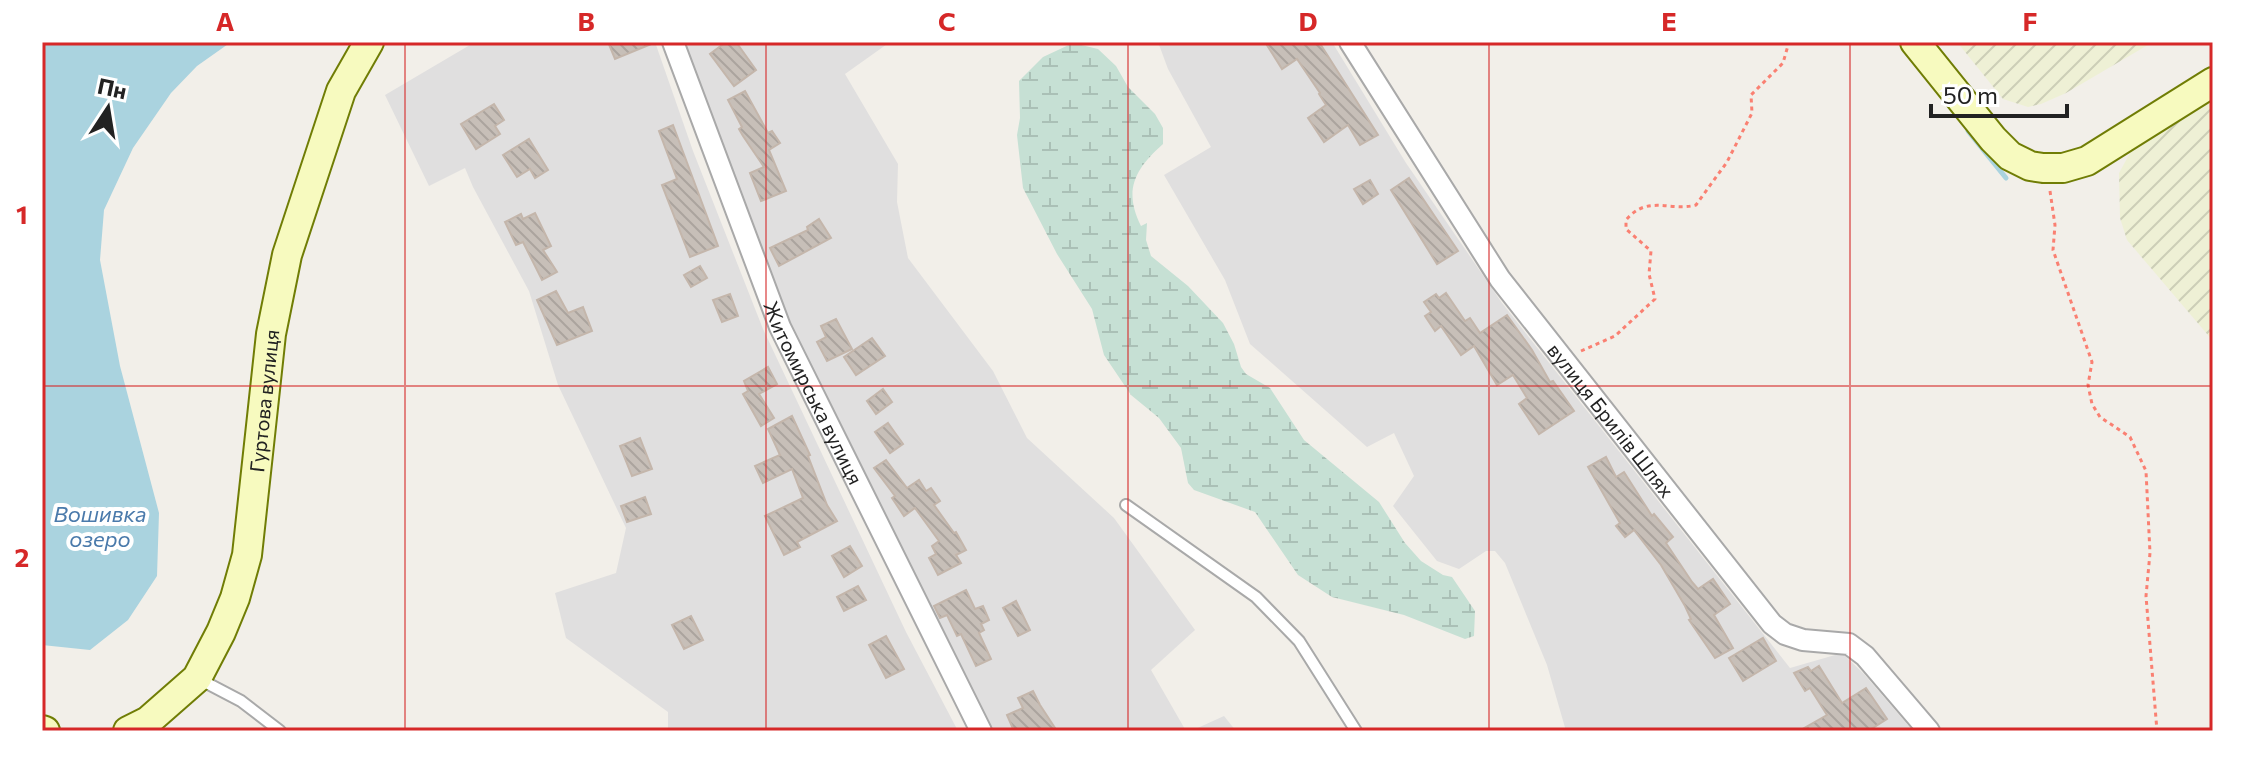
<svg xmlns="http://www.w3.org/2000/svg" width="2255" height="773" font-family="Commissioner,sans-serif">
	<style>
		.residential { fill: #e0dfdf }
		.farmland { fill: url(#farmland-furrows) }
		.wetland { fill: url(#wetland-marsh) }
		.water { fill: #aad3df }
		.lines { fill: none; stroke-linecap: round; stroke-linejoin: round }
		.stream { stroke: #aad3df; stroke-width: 5 }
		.building { fill: url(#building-back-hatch); stroke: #c4b6ab; stroke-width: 2 }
		.lane-casing { stroke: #a9a9a9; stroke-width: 14 }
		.street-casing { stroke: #a9a9a9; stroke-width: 24 }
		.secondary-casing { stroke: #707d05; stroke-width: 32 }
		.path { stroke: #fa8072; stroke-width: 3; stroke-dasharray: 4 4; stroke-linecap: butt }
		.lane { stroke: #fff; stroke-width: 10 }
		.street { stroke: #fff; stroke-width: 20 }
		.secondary { stroke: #f7fabf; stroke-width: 28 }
		.grid { fill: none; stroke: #d62828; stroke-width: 2; stroke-opacity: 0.55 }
		.labels { text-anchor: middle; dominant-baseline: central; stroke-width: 8; stroke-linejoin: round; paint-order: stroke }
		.street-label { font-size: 20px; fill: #222; stroke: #fff }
		.water-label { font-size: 22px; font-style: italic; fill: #4a7aab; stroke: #fff }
		.neatline { fill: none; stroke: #d62828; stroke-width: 3 }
		.grid-label { font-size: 26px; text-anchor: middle; font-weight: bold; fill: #d62828 }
	</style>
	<defs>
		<pattern id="farmland-furrows" width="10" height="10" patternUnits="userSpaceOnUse" patternTransform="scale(2)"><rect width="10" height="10" fill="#eef0d5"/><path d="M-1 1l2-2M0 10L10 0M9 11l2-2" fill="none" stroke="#ccceb7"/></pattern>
		<pattern id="wetland-marsh" width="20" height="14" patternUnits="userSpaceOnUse" patternTransform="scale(2)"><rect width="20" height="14" fill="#c6e0d4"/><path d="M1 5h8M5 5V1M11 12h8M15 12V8" fill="none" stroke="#aac0b6"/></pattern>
		<pattern id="building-back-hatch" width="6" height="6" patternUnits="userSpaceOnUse" patternTransform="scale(2)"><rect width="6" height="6" fill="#c7bfb8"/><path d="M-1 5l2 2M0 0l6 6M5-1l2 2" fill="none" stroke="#aba49e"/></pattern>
	</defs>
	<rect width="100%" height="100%" fill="#f2efe9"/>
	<g class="residential">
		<polygon points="475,42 655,42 693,151 763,329 906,632 958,731 668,731 668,712 566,638 555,593 616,573 626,528 558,385 529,291 473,187 465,168 429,186 385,95"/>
		<polygon points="677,42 890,42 845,74 898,164 897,202 908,258 993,371 1027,438 1114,518 1195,630 1151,670 1186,731 989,731 806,368"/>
		<polygon points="1158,42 1332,42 1406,163 1502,303 1790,668 1842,653 1864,674 1913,731 1566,731 1547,665 1505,563 1495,551 1486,551 1459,569 1437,561 1393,506 1414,476 1394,433 1367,447 1250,344 1225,280 1164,175 1211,147 1168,69"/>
		<polygon points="1224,716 1236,731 1191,731"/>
	</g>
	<g class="farmland">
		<polygon points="1957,42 2153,42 2066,93 2041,104 2028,107 2003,99"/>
		<polygon points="2213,97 2213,341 2127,240 2120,218 2119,173 2130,153 2146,138"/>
	</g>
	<path class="wetland" d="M 1073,43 L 1098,49 L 1116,66 L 1128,87 L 1155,114 L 1163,128 L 1163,144 C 1135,169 1123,190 1141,226 L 1147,223 L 1146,240 L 1151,256 L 1188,286 L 1223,323 L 1234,344 L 1241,367 L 1246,374 L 1270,388 L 1304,440 L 1379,502 L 1405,543 L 1421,561 L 1443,575 L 1452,577 L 1475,611 L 1474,636 L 1465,639 L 1404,615 L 1332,597 L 1298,575 L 1255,512 L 1194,490 L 1188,483 L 1181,448 L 1159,418 L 1131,395 L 1104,355 L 1092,309 L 1057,254 L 1023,188 L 1017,135 L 1020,118 L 1019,81 L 1043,57 Z"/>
	<polygon class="water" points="42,42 231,42 197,66 171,93 133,148 104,210 100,260 120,366 159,513 157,576 128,620 90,650 42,645"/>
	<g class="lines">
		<polyline class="stream" points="1968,131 2006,178"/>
	</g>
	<g class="building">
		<polygon points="608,42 656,42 615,59"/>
		<polygon points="726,42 736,42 756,70 734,86 710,54"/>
		<polygon points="1265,42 1319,42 1378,135 1360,145 1348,125 1324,142 1308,118 1326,105 1319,94 1320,93 1297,59 1282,69"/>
		<polygon points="745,91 768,133 772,131 780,143 769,150 786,191 761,201 750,173 764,167 743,136 739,129 742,127 728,100"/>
		<polygon points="494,104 504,120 495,126 500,134 476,149 461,124"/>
		<polygon points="673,125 718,246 690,257 662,185 677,179 659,131"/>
		<polygon points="529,139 548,170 535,178 530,169 517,177 503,155"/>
		<polygon points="1409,178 1458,251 1437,264 1391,190"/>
		<polygon points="1370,180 1378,194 1363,204 1354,189"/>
		<polygon points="535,213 551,246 543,250 557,272 542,280 523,242 516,245 505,222 521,214 523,219"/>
		<polygon points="819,219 831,238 779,266 770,248 808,230 807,227"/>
		<polygon points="700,266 707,278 691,287 684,275"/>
		<polygon points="556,291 568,313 583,307 592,331 557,345 537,300"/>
		<polygon points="1446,293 1465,321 1470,318 1480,333 1507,315 1532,350 1550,382 1553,381 1574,411 1539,434 1519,404 1527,398 1513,375 1497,385 1474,346 1461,355 1441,326 1435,331 1425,316 1431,312 1424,302 1436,294 1439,298"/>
		<polygon points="730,294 738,316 722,322 713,300"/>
		<polygon points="836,319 852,349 827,361 817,342 826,337 821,326"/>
		<polygon points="872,338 885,356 856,375 844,357"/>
		<polygon points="768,367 777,384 759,394 774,418 761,426 743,394 748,391 744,381"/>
		<polygon points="883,389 892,402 876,414 867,401"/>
		<polygon points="792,416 810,455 808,456 827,505 837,521 797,542 800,547 784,555 765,516 803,498 792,469 763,483 755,466 780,455 768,429"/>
		<polygon points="888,423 903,444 890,453 875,432"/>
		<polygon points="640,438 652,469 632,476 620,446"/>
		<polygon points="1606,457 1616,477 1624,472 1652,516 1654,514 1673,537 1666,543 1692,582 1698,589 1713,579 1730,604 1714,615 1733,648 1715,658 1689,620 1691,619 1685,606 1661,565 1634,530 1625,537 1616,526 1620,523 1588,467"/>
		<polygon points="886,460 907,488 919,480 926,491 931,488 940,501 934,505 954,533 956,532 966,550 956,555 961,563 938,575 929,558 936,554 932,546 939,541 915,508 904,516 892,498 895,496 874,468"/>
		<polygon points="645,497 651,514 627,522 621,506"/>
		<polygon points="850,546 862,566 844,577 832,556"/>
		<polygon points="858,586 866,600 844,611 837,597"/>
		<polygon points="966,590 975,609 983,606 989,620 981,624 984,630 979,633 991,659 976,666 961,634 957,636 947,615 940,618 934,606"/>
		<polygon points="1016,601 1030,630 1018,636 1003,608"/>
		<polygon points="691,616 703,640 684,649 672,625"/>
		<polygon points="886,636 904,669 886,678 869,645"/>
		<polygon points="1763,638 1776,661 1743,681 1729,658"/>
		<polygon points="1819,666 1842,703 1866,688 1887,719 1868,731 1799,731 1827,715 1810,688 1805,691 1794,673 1808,667 1811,671"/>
		<polygon points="1033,691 1040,705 1057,731 1014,731 1007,715 1023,708 1018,698"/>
	</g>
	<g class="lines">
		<g class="lane-casing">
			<g id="lane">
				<polyline points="1126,505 1256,597 1299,641 1356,731"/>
				<polyline points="199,679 241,701 280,731"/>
			</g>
		</g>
		<g class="street-casing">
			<g id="street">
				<path id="s1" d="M 673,42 L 780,327 L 981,731"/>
				<path id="s2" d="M 1350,42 L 1500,279 L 1772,624 L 1785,634 L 1803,640 L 1849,644 L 1865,656 L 1929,731"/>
			</g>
		</g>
		<g class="secondary-casing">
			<g id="secondary">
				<polyline points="1915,42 1993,139 2010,156 2030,166 2043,168 2063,168 2087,161 2213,82"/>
				<polyline points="42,730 45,731"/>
				<path id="s3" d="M 128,731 L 148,721 L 197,678 L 221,632 L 235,598 L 247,555 L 271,334 L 287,255 L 341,91 L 369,42"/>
			</g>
		</g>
		<g class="path">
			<polyline points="2050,191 2055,225 2053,250 2092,362 2088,385 2092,404 2100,417 2130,437 2146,471 2150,553 2146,596 2157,731"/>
			<path d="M 1581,351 L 1615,336 L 1655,299 L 1649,274 L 1651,251 L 1626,229 L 1626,220 C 1648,194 1670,212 1696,205 L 1727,162 L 1752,113 L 1751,95 L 1783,63 L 1789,42"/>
		</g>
		<use href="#lane" class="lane"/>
		<use href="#street" class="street"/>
		<use href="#secondary" class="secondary"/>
	</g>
	<path class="grid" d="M 405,42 L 405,731M 766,42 L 766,731M 1128,42 L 1128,731M 1489,42 L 1489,731M 1850,42 L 1850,731M 42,386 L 2213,386"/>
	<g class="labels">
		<g class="street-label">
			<text stroke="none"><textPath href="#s1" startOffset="378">Житомирська вулиця</textPath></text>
			<text stroke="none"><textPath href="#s3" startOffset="376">Гуртова вулиця</textPath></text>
			<text stroke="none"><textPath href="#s2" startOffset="460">вулиця Брилів Шлях</textPath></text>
		</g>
		<g class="water-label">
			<text x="100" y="513">Вошивка<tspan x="100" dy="25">озеро</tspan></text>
		</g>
	</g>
	<rect width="2255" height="773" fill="none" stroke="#ffffff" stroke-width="88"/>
	<g transform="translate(108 108) rotate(12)" stroke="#ffffff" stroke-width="6" paint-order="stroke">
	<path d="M0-6L14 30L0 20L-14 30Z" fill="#222222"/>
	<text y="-12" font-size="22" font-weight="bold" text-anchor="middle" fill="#222222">Пн</text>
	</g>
	<path d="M1931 104v12h136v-12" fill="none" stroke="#222222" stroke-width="4"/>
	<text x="1943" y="104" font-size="24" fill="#222222" stroke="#ffffff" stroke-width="6" paint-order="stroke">50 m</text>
	<rect x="44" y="44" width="2167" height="685" class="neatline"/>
	<g class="grid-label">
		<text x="225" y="31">A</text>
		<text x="586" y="31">B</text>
		<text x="947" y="31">C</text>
		<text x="1308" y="31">D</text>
		<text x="1669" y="31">E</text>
		<text x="2030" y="31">F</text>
		<text x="22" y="224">1</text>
		<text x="22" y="567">2</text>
	</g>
</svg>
